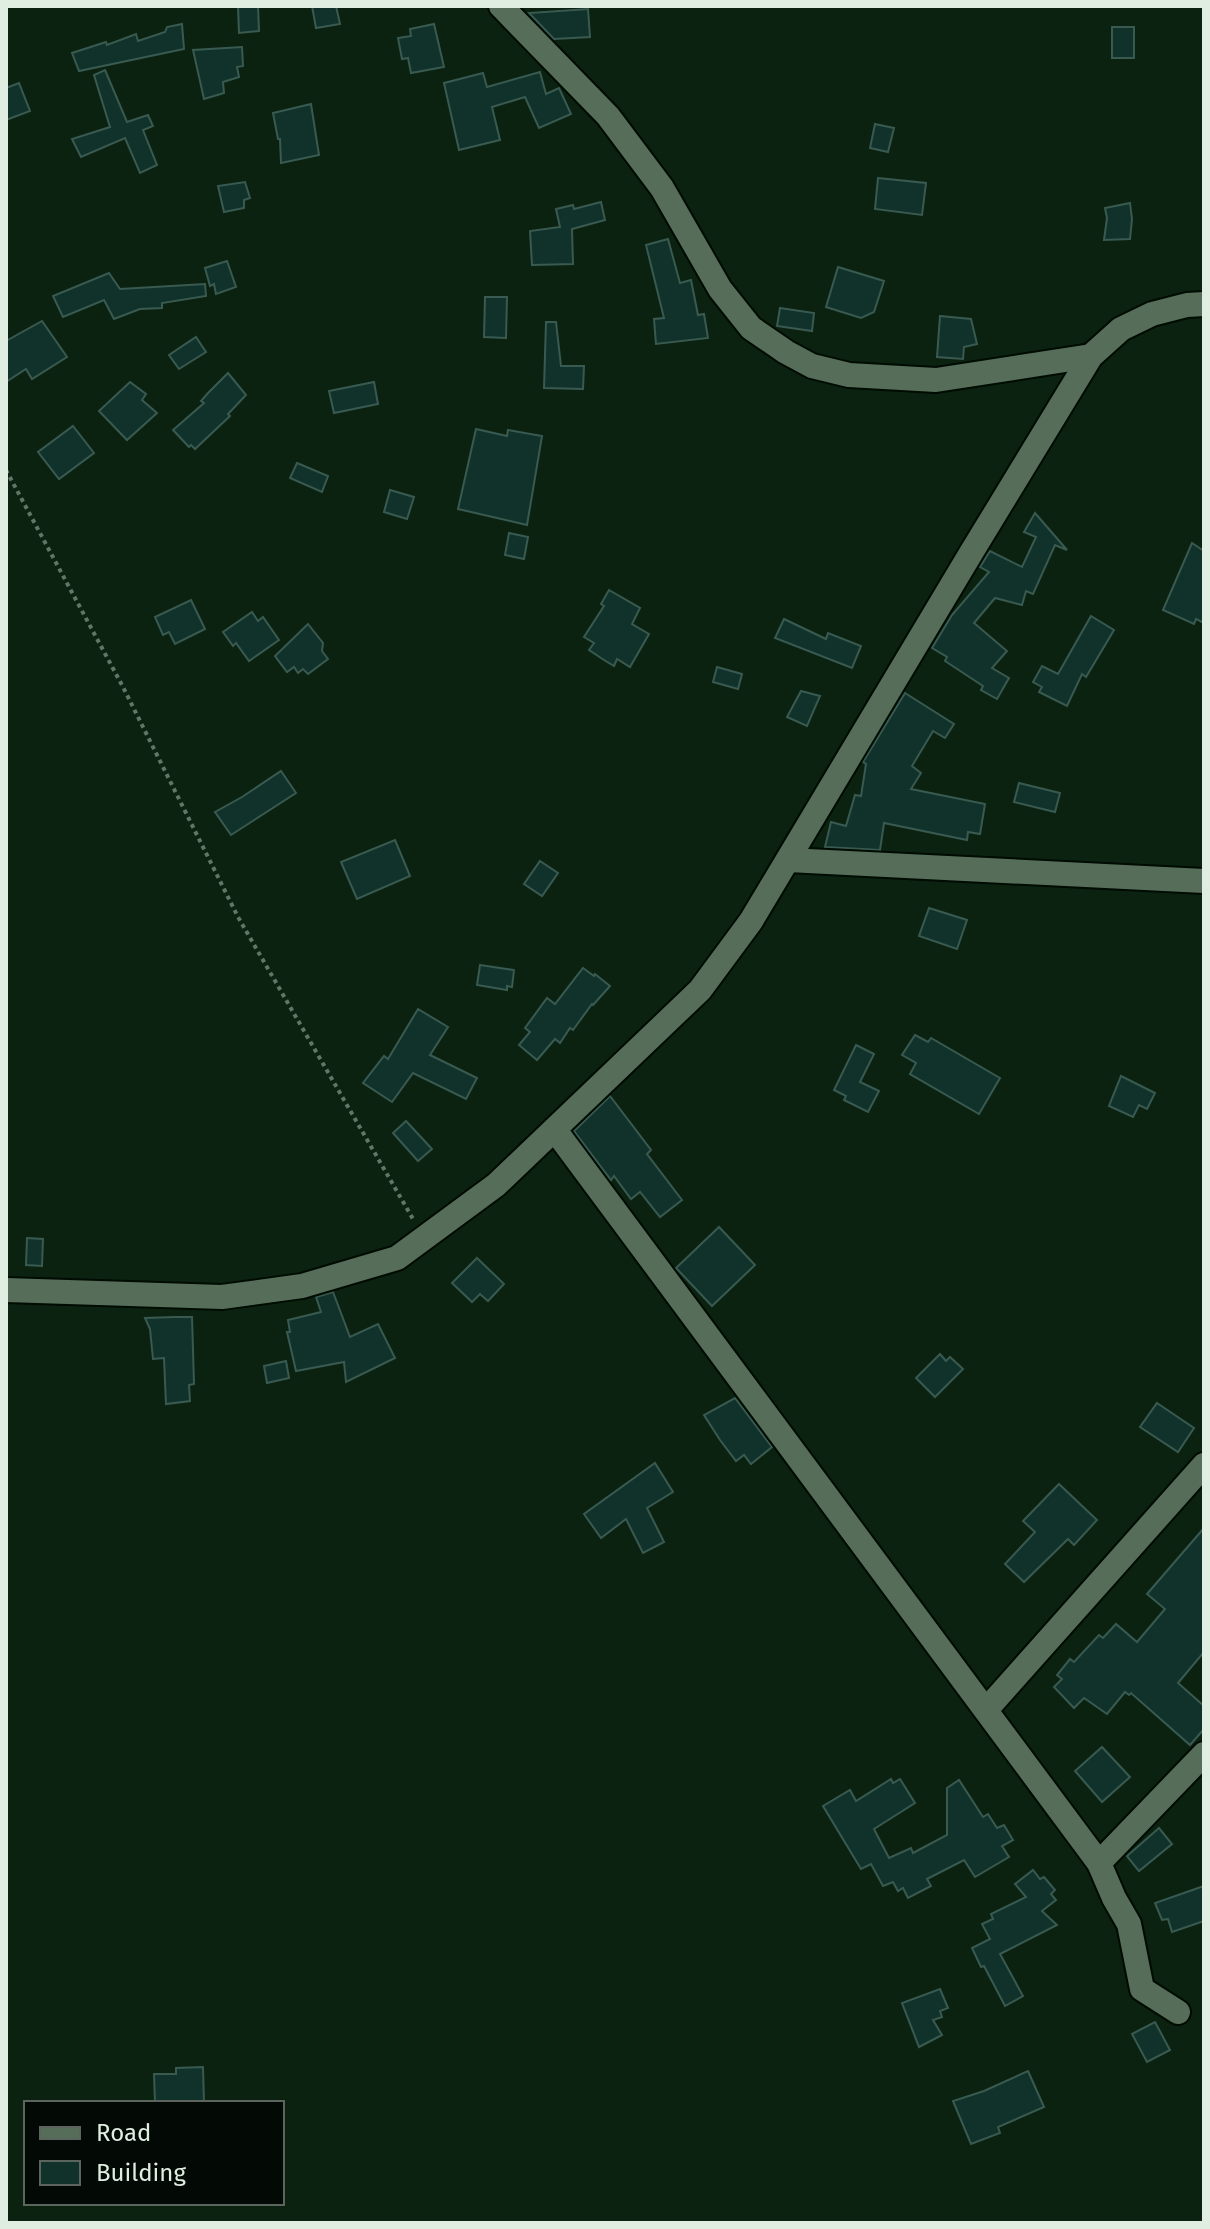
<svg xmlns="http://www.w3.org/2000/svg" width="1210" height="2229" font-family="'Fira Sans',sans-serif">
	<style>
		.building { fill: #11322a; stroke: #395a51; stroke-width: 2 }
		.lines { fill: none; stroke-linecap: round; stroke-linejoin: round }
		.minor-casing { stroke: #000b01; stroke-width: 28 }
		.path { stroke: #627566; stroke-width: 4; stroke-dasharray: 4 4; stroke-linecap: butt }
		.minor { stroke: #556d59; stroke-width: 24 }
	</style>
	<rect width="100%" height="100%" fill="#0c2211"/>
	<g class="building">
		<polygon points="238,6 258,6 259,31 239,33"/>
		<polygon points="312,6 336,6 340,24 316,28"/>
		<polygon points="588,9 590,37 554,39 529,13"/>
		<polygon points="182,24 184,49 79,71 72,53 106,42 107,45 136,34 138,41 165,32 167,27"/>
		<polygon points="434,24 444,67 411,73 408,58 402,59 398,38 411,36 410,29"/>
		<rect x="1112" y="27" width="22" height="31"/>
		<polygon points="242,47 243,66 237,67 239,77 223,82 224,93 204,99 193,50"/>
		<polygon points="105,70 127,122 148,115 153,126 143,130 157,165 140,173 125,138 81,157 72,139 110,127 94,75"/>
		<polygon points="540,72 546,94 559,88 571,114 539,128 525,97 492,107 500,140 459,150 444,83 483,73 487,87"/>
		<polygon points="19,83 30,111 6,120 6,88"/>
		<polygon points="311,104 319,155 281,163 280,139 278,139 273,113"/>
		<polygon points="875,124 894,128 888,152 870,148"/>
		<polygon points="878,178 926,183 922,215 875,209"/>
		<polygon points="245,182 250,198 244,200 244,208 224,212 218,186"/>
		<polygon points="601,202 605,220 572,229 573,264 532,265 530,231 560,227 556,209 573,205 574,209"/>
		<polygon points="1130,203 1132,219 1130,239 1104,240 1107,218 1105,208"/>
		<polygon points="668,239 680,283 691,280 698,315 704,314 708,338 656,344 654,319 664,318 646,245"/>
		<polygon points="227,261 236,287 216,294 214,284 210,286 205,268"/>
		<polygon points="838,267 884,281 874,312 861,318 826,307"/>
		<polygon points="109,273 120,289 205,284 206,296 162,303 162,308 140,309 114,319 104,300 63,317 53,296"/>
		<polygon points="485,297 507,297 506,338 484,337"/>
		<polygon points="780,308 814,313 812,331 777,326"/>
		<polygon points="940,316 971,319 977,344 964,347 963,359 937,357"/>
		<polygon points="42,321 67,357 32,379 26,369 6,382 6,341"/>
		<polygon points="546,322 556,322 561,366 584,366 583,389 544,388"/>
		<polygon points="196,337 206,352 179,369 169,355"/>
		<polygon points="228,373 246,395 228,414 230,416 195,449 191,445 189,447 173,430 204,403 201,401 208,393"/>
		<polygon points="130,382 146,394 142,400 157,413 127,440 99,411"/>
		<polygon points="374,382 378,404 334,413 329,391"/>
		<polygon points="73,426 94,453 59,479 38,452"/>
		<polygon points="476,429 507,436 508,430 542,436 527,525 458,509"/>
		<polygon points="297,463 328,476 322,492 290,478"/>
		<polygon points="390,490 414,497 407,519 384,512"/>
		<polygon points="1035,513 1067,550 1055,545 1033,594 1026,591 1022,605 995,598 974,623 1007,651 992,668 1009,678 997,699 981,690 983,686 945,661 947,657 932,648 952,615 989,572 980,567 990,551 1022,567 1036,537 1024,532"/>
		<polygon points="509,533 528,537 524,559 505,555"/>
		<polygon points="1192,543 1204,551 1204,623 1196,619 1194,624 1163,610"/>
		<polygon points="609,590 640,608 632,624 649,634 630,667 617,659 614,666 604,660 589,650 594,643 584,637 604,606 601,604"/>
		<polygon points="191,600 205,629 175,644 169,632 163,635 155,617"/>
		<polygon points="252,612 258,621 263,617 279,640 249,661 236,643 233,646 223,632"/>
		<polygon points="1091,616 1114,630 1086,677 1082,674 1067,706 1039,692 1042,687 1033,682 1042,666 1058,674"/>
		<polygon points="784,619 826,639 828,633 861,646 852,668 775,638"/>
		<polygon points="308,624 323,643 322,651 328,659 308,674 303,669 298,673 294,667 287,672 275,656"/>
		<polygon points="717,667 742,674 738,689 713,682"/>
		<polygon points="801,691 820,696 807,726 787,717"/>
		<polygon points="905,693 954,724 945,738 933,731 912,766 921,773 911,789 985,804 980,834 968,832 967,840 884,823 880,850 825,847 831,822 846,826 855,795 861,796 866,764 863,762"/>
		<polygon points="281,771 296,793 231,835 215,812 242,797"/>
		<polygon points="1019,783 1060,793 1055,812 1014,802"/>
		<polygon points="395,840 410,876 357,899 341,862"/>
		<polygon points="540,861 558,873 542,896 524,884"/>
		<polygon points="929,908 967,920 957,949 919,936"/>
		<polygon points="480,965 514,970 512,987 507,986 507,990 477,985"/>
		<polygon points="583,968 594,976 595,974 610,986 593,1005 592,1004 573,1030 570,1028 560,1043 555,1039 537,1060 519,1045 530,1032 525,1028 547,998 555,1004"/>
		<polygon points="418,1009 448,1027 430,1055 477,1078 466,1099 413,1073 392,1102 363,1083 384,1056 388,1059"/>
		<polygon points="915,1035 928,1042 931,1038 1000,1078 979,1114 910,1074 916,1063 902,1055"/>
		<polygon points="856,1045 874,1054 860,1082 879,1091 868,1112 844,1100 846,1096 834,1090"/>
		<polygon points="1121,1076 1155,1093 1147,1109 1139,1105 1133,1117 1109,1106"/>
		<polygon points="610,1096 651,1150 647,1154 682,1200 660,1217 640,1192 631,1199 614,1176 611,1180 574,1131"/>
		<polygon points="406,1121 432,1149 418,1161 393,1133"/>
		<polygon points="719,1227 755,1265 712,1306 676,1268"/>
		<polygon points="27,1238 43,1239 42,1266 26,1265"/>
		<polygon points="477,1258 504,1284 488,1301 480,1294 472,1302 452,1283"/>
		<polygon points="333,1292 350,1337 378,1324 395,1358 346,1382 344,1362 296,1371 287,1332 290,1332 288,1320 321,1312 316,1297"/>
		<polygon points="175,1317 192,1317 194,1384 189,1385 190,1401 166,1404 164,1358 153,1359 150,1329 145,1318"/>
		<polygon points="940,1354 946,1361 950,1357 963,1369 935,1397 916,1378"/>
		<polygon points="286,1361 289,1378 267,1383 264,1366"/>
		<polygon points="735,1398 772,1447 751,1464 744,1455 736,1461 720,1440 704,1415"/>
		<polygon points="1157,1403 1194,1428 1178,1452 1140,1427"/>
		<polygon points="655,1463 673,1492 647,1508 664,1542 643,1553 626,1519 601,1538 584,1514"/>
		<polygon points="1059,1484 1097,1520 1074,1545 1068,1539 1024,1582 1005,1564 1035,1532 1023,1521"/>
		<polygon points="1204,1528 1204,1652 1178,1683 1204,1706 1204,1729 1190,1745 1131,1693 1129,1695 1125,1692 1107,1714 1084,1698 1074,1708 1054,1687 1062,1679 1057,1675 1070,1659 1074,1662 1099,1635 1103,1638 1116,1624 1137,1642 1165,1609 1147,1594"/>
		<polygon points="1102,1747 1130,1777 1102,1802 1075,1771"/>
		<polygon points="891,1779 893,1783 900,1779 915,1803 874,1829 889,1858 911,1848 913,1853 947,1835 947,1788 959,1780 983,1817 988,1814 997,1828 1004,1825 1013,1840 1002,1846 1009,1857 975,1877 964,1860 927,1879 931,1886 908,1898 903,1888 898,1891 893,1882 883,1886 871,1864 861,1869 823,1806 850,1790 856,1801"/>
		<polygon points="1159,1828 1172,1844 1139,1871 1127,1856"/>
		<polygon points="1033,1870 1040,1879 1044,1877 1055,1890 1051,1894 1056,1900 1042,1911 1057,1925 1000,1954 1023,1996 1005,2006 984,1966 981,1967 972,1948 990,1939 982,1924 993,1919 991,1914 1026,1897 1015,1884"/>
		<polygon points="1204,1886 1204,1921 1172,1932 1168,1919 1162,1920 1155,1903"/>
		<polygon points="940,1989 948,2008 940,2011 942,2017 933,2020 942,2035 919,2047 902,2003"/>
		<polygon points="1155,2022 1170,2050 1147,2062 1132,2034"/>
		<polygon points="203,2067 204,2103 155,2103 154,2074 176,2074 176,2068"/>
		<polygon points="1028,2071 1044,2107 998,2127 1000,2133 971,2144 953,2101 984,2091"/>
	</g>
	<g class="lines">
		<g class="minor-casing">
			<g id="minor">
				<polyline points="501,6 608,116 662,188 720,289 751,328 786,352 812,366 849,375 936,380 1091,356"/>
				<polyline points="788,860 1204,881"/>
				<polyline points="555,1130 1099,1863 1114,1898 1129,1924 1142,1989 1178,2012"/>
				<polyline points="6,1290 222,1297 302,1286 397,1258 496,1185 700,990 751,921 971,553 1091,356 1121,329 1152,314 1187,305 1204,304"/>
				<polyline points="986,1710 1204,1465"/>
				<polyline points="1099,1863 1204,1754"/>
			</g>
		</g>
		<polyline class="path" points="6,470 123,687 238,917 413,1219"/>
		<use href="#minor" class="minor"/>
	</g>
	<rect width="1210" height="2229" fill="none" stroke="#e0eee2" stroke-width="16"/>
	<rect x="24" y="2101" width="260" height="104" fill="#030904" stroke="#5b655d" stroke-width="2"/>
	<rect x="40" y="2127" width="40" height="12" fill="#556d59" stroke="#5b655d" stroke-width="2"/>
	<text x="96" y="2141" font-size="24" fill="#e0eee2">Road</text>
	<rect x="40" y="2161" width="40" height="24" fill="#11322a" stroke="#5b655d" stroke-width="2"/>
	<text x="96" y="2181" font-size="24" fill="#e0eee2">Building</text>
</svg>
